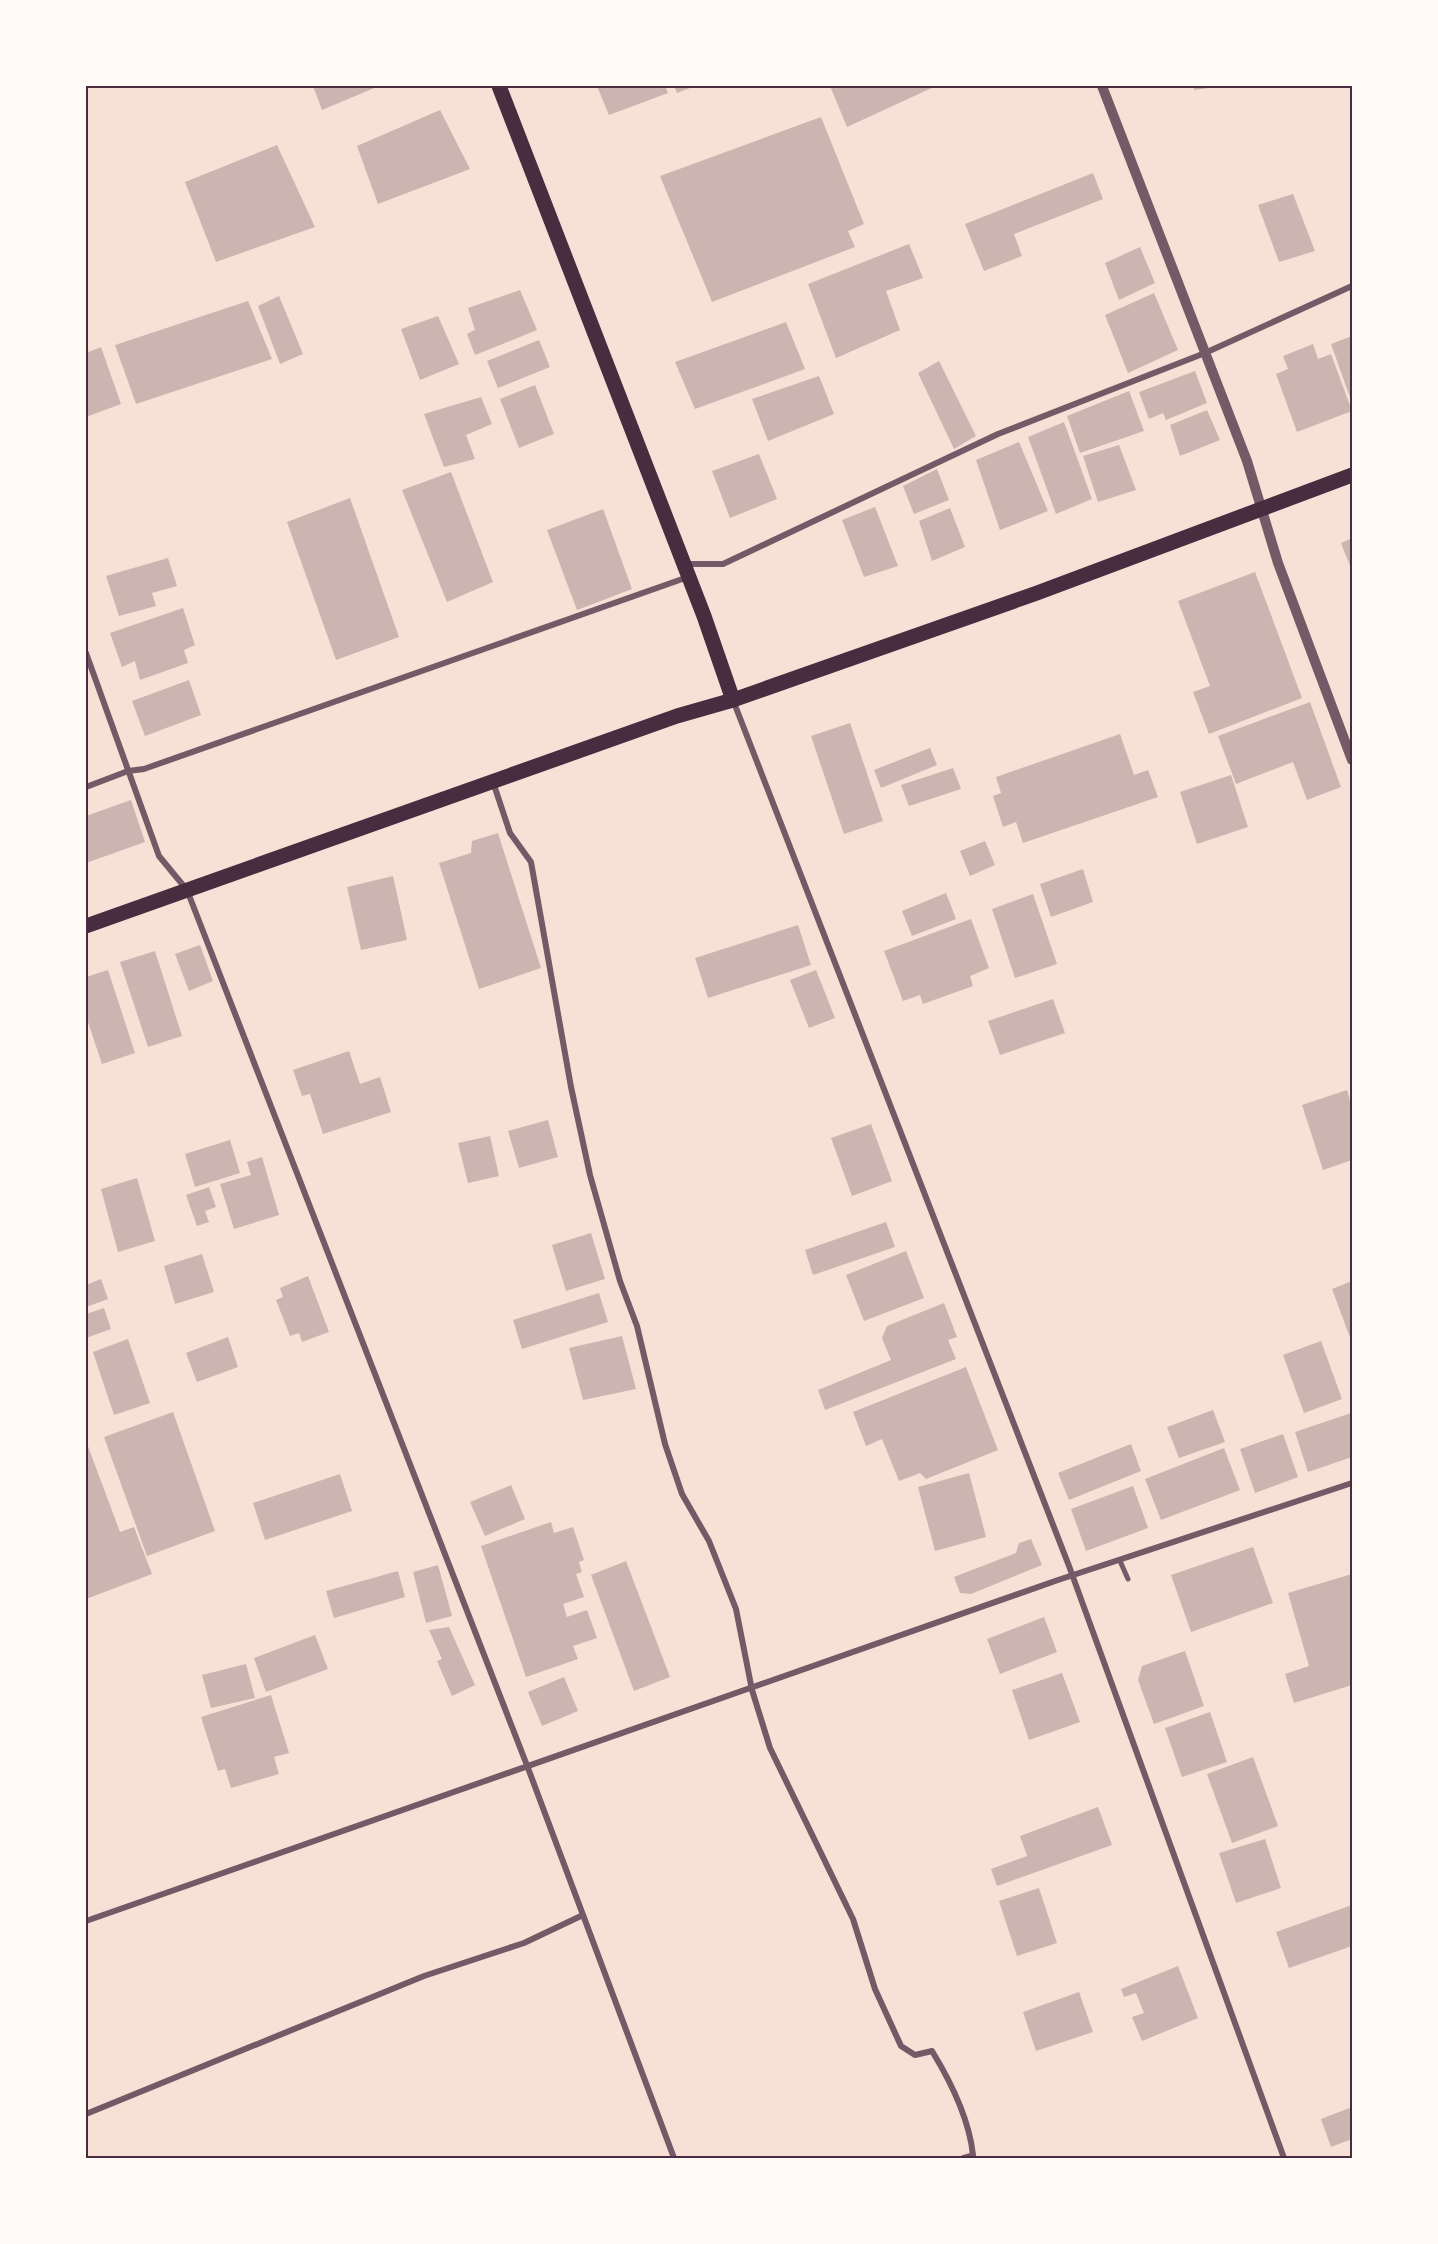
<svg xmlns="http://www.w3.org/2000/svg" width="1438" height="2244" font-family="Montserrat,sans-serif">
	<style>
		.building { fill: #ccb4b1 }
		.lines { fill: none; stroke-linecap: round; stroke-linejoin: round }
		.pedestrian { stroke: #755966; stroke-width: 5 }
		.minor { stroke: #755966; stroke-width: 6 }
		.tertiary { stroke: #755966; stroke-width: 10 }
		.primary { stroke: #4a2c40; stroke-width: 15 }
		.neatline { fill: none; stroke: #4a2c40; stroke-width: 2 }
	</style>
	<rect width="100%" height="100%" fill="#f7e1d7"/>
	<g class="building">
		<polygon points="313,86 379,86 322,110"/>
		<polygon points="597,86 665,86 668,93 609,115"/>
		<polygon points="674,86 695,86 677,93"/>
		<polygon points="830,86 936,86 847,127"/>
		<polygon points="1194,86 1216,86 1216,87 1194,90"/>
		<polygon points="440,110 470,169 378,204 357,146"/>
		<polygon points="821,117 864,224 848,231 855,247 712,302 660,176"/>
		<polygon points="277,145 315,227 216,262 185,182"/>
		<polygon points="1093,173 1103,199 1014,234 1022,256 984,271 965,224"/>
		<polygon points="1293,194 1315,251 1279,262 1258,205"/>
		<polygon points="909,244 923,278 886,291 900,330 836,358 808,284"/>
		<polygon points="1140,247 1155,283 1119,300 1105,263"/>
		<polygon points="520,290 537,330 475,355 467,334 475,330 468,308"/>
		<polygon points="1154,293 1178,350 1128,373 1105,315"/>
		<polygon points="279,296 303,354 280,364 258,306"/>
		<polygon points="248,301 272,359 136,404 115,345"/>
		<polygon points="438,316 459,364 420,380 401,329"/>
		<polygon points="786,322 805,369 695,409 675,362"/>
		<polygon points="1352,336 1352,403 1331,344"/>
		<polygon points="539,340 550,367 498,388 487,361"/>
		<polygon points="1313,344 1318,359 1331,354 1352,411 1297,432 1276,374 1288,369 1283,356"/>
		<polygon points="101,347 121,404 86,417 86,353"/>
		<polygon points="939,361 976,436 954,449 918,373"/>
		<polygon points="1195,371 1207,403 1166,420 1163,413 1149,419 1139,392"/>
		<polygon points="819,376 834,414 768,441 752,399"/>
		<polygon points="535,385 554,434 519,448 500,399"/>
		<polygon points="1129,391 1144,431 1080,453 1067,416"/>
		<polygon points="481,397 492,424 466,435 475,459 444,467 424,414"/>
		<polygon points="1207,410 1220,440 1180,456 1170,425"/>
		<polygon points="1064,422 1092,499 1056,514 1028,437"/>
		<polygon points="1019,442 1048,511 1000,530 976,460"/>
		<polygon points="1119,445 1136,490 1098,502 1083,456"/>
		<polygon points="759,454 777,499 730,518 712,471"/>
		<polygon points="937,469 949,500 914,514 903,486"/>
		<polygon points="451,472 493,582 447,602 402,490"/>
		<polygon points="350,498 399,637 336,660 287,522"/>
		<polygon points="875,507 898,566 864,577 842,520"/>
		<polygon points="950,508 965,547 932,561 919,521"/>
		<polygon points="603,509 632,589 577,610 547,530"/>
		<polygon points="1352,538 1352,571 1341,543"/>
		<polygon points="168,558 177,586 152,593 156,606 119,616 106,576"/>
		<polygon points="1255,572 1302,698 1209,734 1193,692 1210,686 1178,601"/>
		<polygon points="183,608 195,645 184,650 188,663 140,680 135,661 122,667 110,633"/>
		<polygon points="189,680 201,715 145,736 132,701"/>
		<polygon points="1310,702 1341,787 1307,800 1293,762 1236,784 1218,736"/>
		<polygon points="850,723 883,821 844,834 811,736"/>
		<polygon points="1120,734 1134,775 1148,770 1158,797 1023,843 1016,822 1003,827 993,796 1001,793 996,777"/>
		<polygon points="930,748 937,765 881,788 874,770"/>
		<polygon points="953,768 961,789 909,806 901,785"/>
		<polygon points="1231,775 1248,827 1197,844 1180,792"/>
		<polygon points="131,800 145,842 86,863 86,816"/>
		<polygon points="498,833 541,968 479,989 439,863 471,853 472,841"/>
		<polygon points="985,841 995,865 970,876 960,851"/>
		<polygon points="1083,869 1093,902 1051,917 1040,884"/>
		<polygon points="393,876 407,940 361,950 347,887"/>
		<polygon points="946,893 956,919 912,936 902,911"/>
		<polygon points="1033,894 1057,964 1015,978 992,909"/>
		<polygon points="971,919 989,968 970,976 973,986 923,1004 920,995 903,1001 884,951"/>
		<polygon points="798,925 811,965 708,998 695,958"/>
		<polygon points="200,945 213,981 189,991 175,954"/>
		<polygon points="155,951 182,1036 148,1047 120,962"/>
		<polygon points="108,970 135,1053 102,1064 86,1016 86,977"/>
		<polygon points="816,970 835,1018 809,1028 790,980"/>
		<polygon points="1053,999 1065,1033 1000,1055 988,1021"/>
		<polygon points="349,1051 360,1084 380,1077 391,1112 323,1134 310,1094 302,1096 293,1070"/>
		<polygon points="1347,1090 1352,1108 1352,1160 1323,1170 1302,1105"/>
		<polygon points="548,1120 558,1157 519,1168 508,1131"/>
		<polygon points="871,1124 892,1181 852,1196 831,1138"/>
		<polygon points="490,1136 499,1176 468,1183 458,1143"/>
		<polygon points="230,1140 240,1173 195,1187 185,1154"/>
		<polygon points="262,1157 279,1215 234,1229 220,1184 251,1175 247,1162"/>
		<polygon points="137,1178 155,1241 118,1252 101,1189"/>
		<polygon points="209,1187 216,1207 205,1211 209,1222 197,1226 186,1195"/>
		<polygon points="886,1222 895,1247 813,1275 805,1250"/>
		<polygon points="591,1233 605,1279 566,1291 552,1245"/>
		<polygon points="906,1251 924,1298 864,1321 846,1275"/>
		<polygon points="202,1254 214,1292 175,1304 164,1266"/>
		<polygon points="308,1276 329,1332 302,1342 299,1333 290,1336 276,1300 283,1297 280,1288"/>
		<polygon points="101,1279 108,1299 86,1307 86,1285"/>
		<polygon points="1352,1281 1352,1343 1332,1289"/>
		<polygon points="599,1293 608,1322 522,1349 513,1320"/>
		<polygon points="944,1303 957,1337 948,1340 956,1359 825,1410 818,1390 891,1360 882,1338 887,1326"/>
		<polygon points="104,1308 111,1329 86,1338 86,1314"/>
		<polygon points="622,1336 636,1389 583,1400 569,1348"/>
		<polygon points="228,1337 238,1367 197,1382 186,1353"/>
		<polygon points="128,1339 150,1403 114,1415 93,1352"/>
		<polygon points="1321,1341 1342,1399 1304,1413 1283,1355"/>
		<polygon points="966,1367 998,1450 926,1479 920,1473 899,1481 882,1439 866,1446 853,1412"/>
		<polygon points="1213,1410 1225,1442 1179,1458 1167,1427"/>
		<polygon points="173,1412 215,1531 147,1556 104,1437"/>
		<polygon points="1351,1413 1352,1457 1308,1472 1295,1432"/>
		<polygon points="1283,1434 1298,1477 1255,1493 1240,1449"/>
		<polygon points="86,1441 120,1532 134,1527 152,1574 86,1599"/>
		<polygon points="1131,1444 1141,1471 1069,1500 1058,1473"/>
		<polygon points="1224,1448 1240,1490 1161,1520 1145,1479"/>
		<polygon points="969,1473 986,1537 935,1551 918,1487"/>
		<polygon points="340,1474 352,1511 265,1540 253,1503"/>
		<polygon points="511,1485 525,1519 485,1536 470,1502"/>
		<polygon points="1133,1486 1148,1528 1086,1551 1071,1509"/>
		<polygon points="551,1522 554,1533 573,1527 584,1560 579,1562 582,1572 576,1574 584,1597 563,1604 567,1617 587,1610 597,1638 573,1646 578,1659 526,1677 481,1546"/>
		<polygon points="1031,1539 1042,1565 971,1594 960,1593 954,1577 1016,1553 1019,1543"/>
		<polygon points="1253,1547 1273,1603 1191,1632 1171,1575"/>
		<polygon points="626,1561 670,1677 634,1691 591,1575"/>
		<polygon points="438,1565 452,1616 426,1623 413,1572"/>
		<polygon points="398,1571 405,1597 334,1618 326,1591"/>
		<polygon points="1352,1574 1352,1685 1294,1703 1285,1674 1309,1666 1288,1593"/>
		<polygon points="1044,1617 1057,1652 1000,1674 987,1639"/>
		<polygon points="449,1627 475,1685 452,1696 437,1661 442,1659 429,1630"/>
		<polygon points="315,1635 328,1669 266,1692 254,1658"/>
		<polygon points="1185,1651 1204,1706 1154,1724 1138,1680 1142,1666"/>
		<polygon points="246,1664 255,1698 211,1708 202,1675"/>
		<polygon points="1062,1673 1080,1722 1029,1740 1012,1690"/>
		<polygon points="564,1677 578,1711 542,1726 528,1692"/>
		<polygon points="271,1695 289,1753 274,1757 279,1774 231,1788 225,1769 218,1771 201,1717"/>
		<polygon points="1210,1712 1227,1762 1182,1777 1165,1728"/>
		<polygon points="1253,1757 1278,1826 1232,1843 1207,1774"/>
		<polygon points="1098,1807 1112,1845 997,1886 991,1869 1027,1856 1020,1836"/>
		<polygon points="1265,1839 1281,1888 1236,1903 1219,1853"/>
		<polygon points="1039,1888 1057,1943 1017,1956 999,1901"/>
		<polygon points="1352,1905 1352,1946 1289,1968 1276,1932"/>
		<polygon points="1178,1966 1198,2018 1142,2041 1132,2017 1144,2013 1136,1993 1124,1997 1121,1989"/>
		<polygon points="1079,1992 1093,2032 1036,2051 1023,2012"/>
		<polygon points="1352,2107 1352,2139 1331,2147 1321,2119"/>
	</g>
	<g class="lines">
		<polyline class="pedestrian" points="1120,1561 1128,1579"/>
		<g class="minor">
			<polyline points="684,564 723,564 998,434 1205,353 1352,286"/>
			<polyline points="86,653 159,856 187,890 528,1768 674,2158"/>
			<polyline points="733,700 1069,1566 1284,2158"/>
			<path d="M 493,782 L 510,833 L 531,862 L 571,1087 L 590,1175 L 620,1281 L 637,1326 L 665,1444 L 682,1494 L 709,1541 L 736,1609 L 752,1690 L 770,1748 L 853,1919 L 875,1989 L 901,2046 L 915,2055 L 932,2051 C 951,2082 969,2118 973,2155 L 963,2158"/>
			<polyline points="86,787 128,771 144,769 688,577"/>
			<polyline points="86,1921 1058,1580 1352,1483"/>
			<polyline points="86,2114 424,1976 524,1943 583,1915"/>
		</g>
		<polyline class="tertiary" points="1102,86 1247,461 1278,563 1352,760"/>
		<g class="primary">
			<polyline points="499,86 704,616 733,700"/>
			<polyline points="86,926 677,716 733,700 1037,593 1352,475"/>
		</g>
	</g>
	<rect width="1438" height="2244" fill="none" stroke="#fffaf5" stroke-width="174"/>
	<rect x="87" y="87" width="1264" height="2070" class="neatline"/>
</svg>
